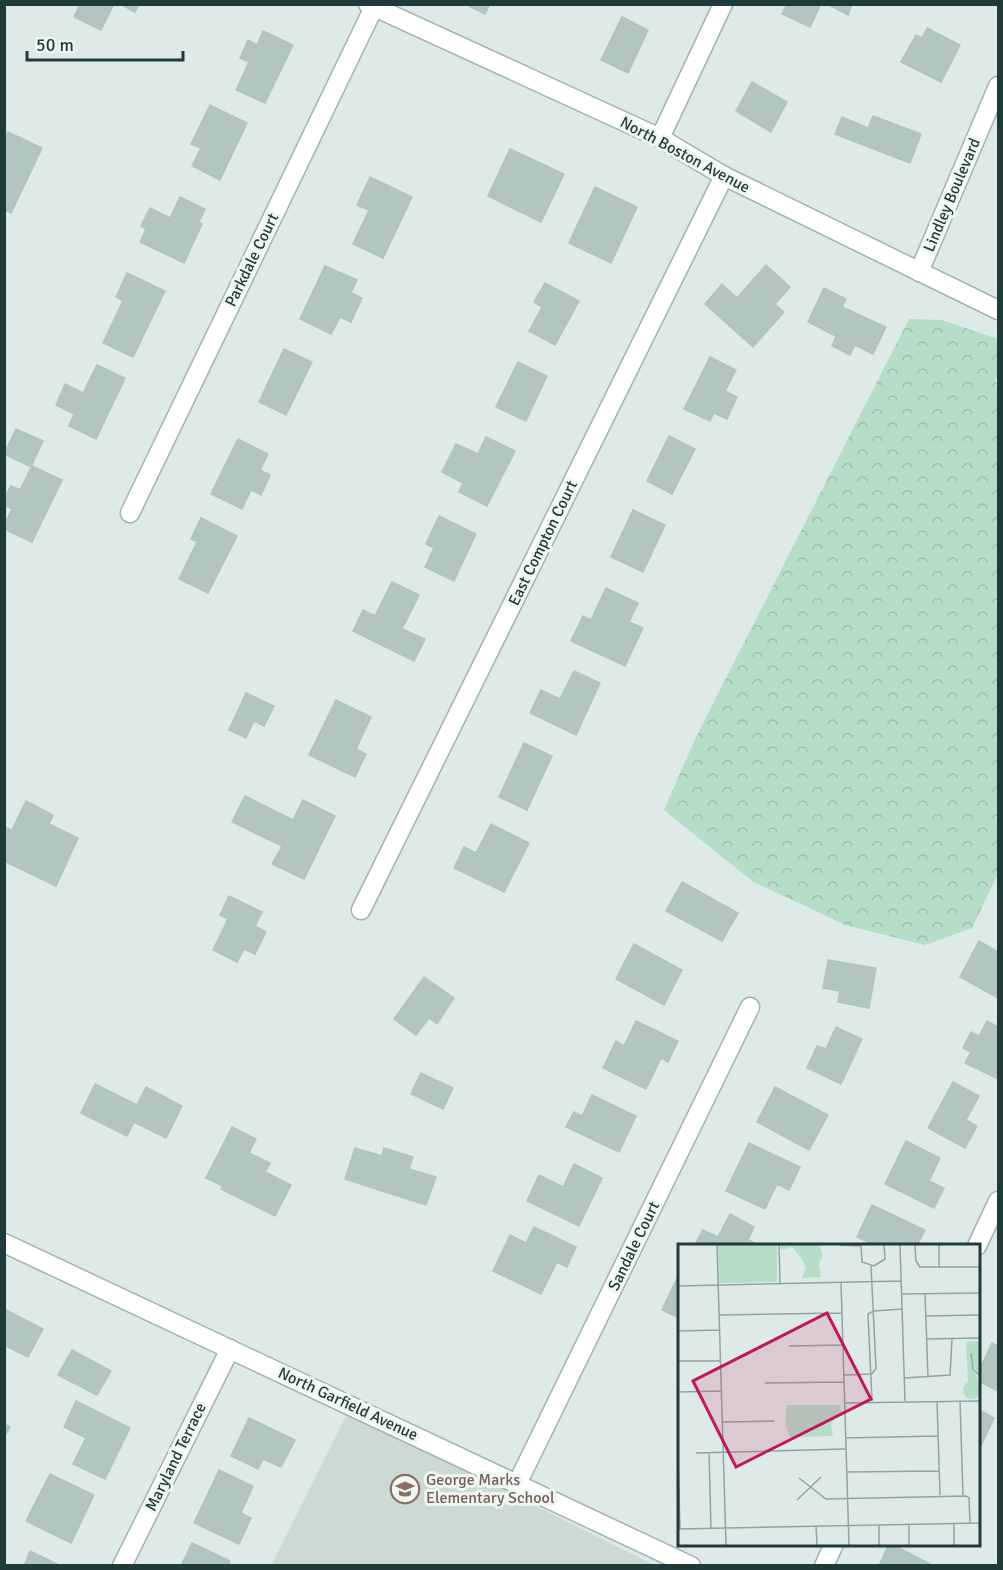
<svg xmlns="http://www.w3.org/2000/svg" width="1003" height="1570" font-family="Signika,sans-serif">
	<style>
		.built { fill: #ccdad6 }
		.forest { fill: url(#forest-crowns) }
		.building { fill: #b3c5c1; stroke: #b0c4c0; stroke-width: 1.5 }
		.lines { fill: none; stroke-linecap: round; stroke-linejoin: round }
		.minor-casing { stroke: #a1b2af; stroke-width: 21 }
		.minor { stroke: #fff; stroke-width: 18 }
		.labels { text-anchor: middle; dominant-baseline: central; stroke-width: 6; stroke-linejoin: round; paint-order: stroke }
		.street-label { font-size: 16px; fill: #1f3a38; stroke: #eef7f4 }
		.education-label { font-size: 16px; fill: #785e54; stroke: #eef7f4; text-anchor: start }
		.inset-road { fill: none; stroke: #92a4a1; stroke-width: 1.5 }
		.view { fill: #c2185b; fill-opacity: 0.15; stroke: #c2185b; stroke-width: 3 }
		.inset-edge { fill: none; stroke: #1f3a38; stroke-width: 3 }
	</style>
	<defs>
		<pattern id="forest-crowns" width="20" height="18" patternUnits="userSpaceOnUse" patternTransform="scale(1.5)"><rect width="20" height="18" fill="#b5ddc8"/><path d="M2 6a3 3 0 1 1 6 0M12 15a3 3 0 1 1 6 0" fill="none" stroke="#9bbead"/></pattern>
	</defs>
	<rect width="100%" height="100%" fill="#deeae7"/>
	<polygon class="built" points="348,1412 654,1565 271,1566"/>
	<polygon class="forest" points="909,319 942,320 998,339 998,375 995,380 998,386 998,874 972,928 925,945 845,925 752,881 664,810 696,737"/>
	<g class="building">
		<polygon points="80,4 114,4 101,30 74,17"/>
		<polygon points="120,4 139,4 135,12"/>
		<polygon points="465,4 490,4 485,14"/>
		<polygon points="787,4 821,4 810,27 782,14"/>
		<polygon points="827,4 852,4 848,15"/>
		<polygon points="622,17 648,30 628,73 601,60"/>
		<polygon points="927,28 960,45 941,82 901,62 916,35 922,38"/>
		<polygon points="263,31 293,45 265,103 236,90 249,62 240,58 248,40 257,45"/>
		<polygon points="752,82 787,102 771,132 736,111"/>
		<polygon points="210,105 247,123 220,180 192,166 201,148 191,144"/>
		<polygon points="873,116 921,134 910,163 835,134 842,117 868,128"/>
		<polygon points="8,132 42,148 11,213 4,210 4,138"/>
		<polygon points="510,149 564,174 541,222 488,196"/>
		<polygon points="370,177 412,197 383,258 353,244 369,210 357,205"/>
		<polygon points="595,187 637,207 611,263 569,243"/>
		<polygon points="180,197 205,209 199,222 202,224 184,263 140,242 146,229 141,226 150,208 170,218"/>
		<polygon points="766,265 790,287 775,304 784,312 753,347 705,304 722,284 737,298"/>
		<polygon points="325,266 357,280 351,293 362,298 351,322 340,317 331,334 300,319"/>
		<polygon points="127,273 165,291 133,357 103,343 123,301 116,297"/>
		<polygon points="545,283 579,301 555,345 529,331 542,307 534,302"/>
		<polygon points="824,288 846,299 842,307 886,327 873,354 855,345 850,355 832,346 836,336 808,322"/>
		<polygon points="284,349 312,362 286,415 259,402"/>
		<polygon points="710,357 736,370 725,391 737,397 727,419 714,413 710,421 684,409"/>
		<polygon points="518,362 547,376 526,421 496,407"/>
		<polygon points="97,365 125,378 96,439 69,426 74,414 56,405 65,384 83,393"/>
		<polygon points="16,429 43,441 31,467 4,454"/>
		<polygon points="669,436 695,449 672,494 647,481"/>
		<polygon points="486,437 515,451 487,506 459,492 463,483 442,472 456,444 478,454"/>
		<polygon points="238,439 268,454 260,470 270,475 261,495 251,490 242,509 211,494"/>
		<polygon points="32,466 62,480 32,542 4,529 4,525 12,509 4,505 4,498 11,486 20,490"/>
		<polygon points="633,510 665,525 643,572 611,557"/>
		<polygon points="439,516 476,534 454,581 425,567 434,548 426,544"/>
		<polygon points="201,518 237,536 208,593 179,579 197,542 191,539"/>
		<polygon points="392,582 419,595 402,629 425,639 414,661 353,631 363,610 375,616"/>
		<polygon points="606,588 638,603 629,622 643,628 625,666 571,641 583,616 591,620"/>
		<polygon points="574,671 600,683 576,735 530,713 541,690 560,699"/>
		<polygon points="246,693 274,706 264,726 254,721 246,738 229,730"/>
		<polygon points="336,700 371,717 356,749 366,754 355,777 309,755"/>
		<polygon points="524,743 552,756 527,810 499,797"/>
		<polygon points="245,796 293,820 303,800 335,816 304,879 272,864 282,846 232,822"/>
		<polygon points="26,801 53,815 49,824 78,838 56,886 4,861 4,827 12,830"/>
		<polygon points="491,824 529,843 504,892 454,868 464,847 476,853"/>
		<polygon points="682,882 738,913 722,941 666,911"/>
		<polygon points="229,896 262,912 255,926 266,932 255,954 244,949 237,962 213,950 228,919 220,915"/>
		<polygon points="979,941 998,952 998,998 960,977"/>
		<polygon points="634,944 682,970 664,1005 616,979"/>
		<polygon points="828,960 876,968 869,1008 838,1002 840,991 823,988"/>
		<polygon points="424,977 454,998 437,1024 429,1018 416,1035 394,1019"/>
		<polygon points="636,1021 678,1041 668,1062 661,1058 646,1089 603,1068 616,1041 624,1046"/>
		<polygon points="987,1021 998,1027 998,1079 965,1063 971,1052 963,1048 971,1032 979,1036"/>
		<polygon points="836,1027 862,1039 841,1084 807,1068 817,1046 826,1049"/>
		<polygon points="421,1073 453,1088 443,1109 411,1094"/>
		<polygon points="953,1082 979,1096 966,1120 977,1126 965,1148 928,1128"/>
		<polygon points="95,1084 137,1105 146,1087 182,1106 166,1138 134,1122 127,1136 81,1113"/>
		<polygon points="775,1087 828,1115 809,1150 757,1122"/>
		<polygon points="592,1095 636,1116 619,1152 566,1127 574,1112 582,1116"/>
		<polygon points="232,1127 256,1139 249,1153 270,1163 265,1172 291,1185 275,1216 221,1189 223,1186 206,1178"/>
		<polygon points="906,1141 940,1158 929,1181 944,1188 934,1208 885,1184"/>
		<polygon points="749,1143 800,1167 789,1190 777,1184 765,1209 726,1191"/>
		<polygon points="355,1148 382,1156 384,1148 413,1157 409,1169 436,1177 426,1205 345,1179"/>
		<polygon points="574,1164 602,1178 579,1226 527,1201 539,1175 563,1187"/>
		<polygon points="872,1205 925,1230 917,1246 907,1246 900,1242 898,1246 866,1246 868,1242 857,1237"/>
		<polygon points="730,1214 754,1227 748,1240 757,1244 756,1246 694,1246 703,1230 718,1237"/>
		<polygon points="534,1227 576,1247 567,1267 557,1262 541,1294 493,1271 510,1235 526,1243"/>
		<polygon points="678,1276 679,1277 679,1318 662,1310"/>
		<polygon points="4,1309 43,1329 28,1357 4,1345"/>
		<polygon points="992,1343 998,1346 998,1391 978,1381 978,1373"/>
		<polygon points="72,1350 111,1371 97,1395 58,1375"/>
		<polygon points="76,1401 130,1428 105,1479 73,1464 86,1438 64,1427"/>
		<polygon points="978,1409 994,1418 978,1452"/>
		<polygon points="249,1418 295,1440 281,1467 263,1459 258,1469 231,1456"/>
		<polygon points="4,1424 10,1427 4,1437"/>
		<polygon points="219,1470 253,1486 241,1513 251,1518 239,1544 194,1523"/>
		<polygon points="50,1474 94,1495 71,1543 26,1521"/>
		<polygon points="192,1543 230,1561 228,1566 181,1566"/>
		<polygon points="889,1544 891,1544 934,1566 879,1566"/>
		<polygon points="30,1551 59,1565 59,1566 24,1566"/>
	</g>
	<g class="lines">
		<g class="minor-casing">
			<g id="minor">
				<polyline points="368,4 660,138 724,176 998,310"/>
				<polyline points="660,138 723,4"/>
				<polyline points="919,272 998,86"/>
				<polyline points="130,513 374,7"/>
				<polyline points="361,910 724,176"/>
				<polyline points="4,1243 691,1566"/>
				<polyline points="977,1246 998,1201"/>
				<polyline points="517,1484 750,1007"/>
				<polyline points="122,1566 230,1349"/>
				<polyline points="824,1566 834,1544"/>
			</g>
		</g>
		<use href="#minor" class="minor"/>
	</g>
	<defs>
		<g id="school-ring" transform="scale(1.5)"><circle r="9.5" fill="#eef7f4" stroke="#8d6e63" stroke-width="1.5"/><path d="M0-5L7-2L0 1L-7-2ZM-4 1L0 2.5L4 1V4Q0 6-4 4Z" fill="#8d6e63"/></g>
	</defs>
	<g fill-rule="evenodd">
		<use href="#school-ring" x="405" y="1489"/>
	</g>
	<g class="labels">
		<g class="street-label">
			<text transform="translate(685 155) rotate(28)">North Boston Avenue</text>
			<text transform="translate(952 195) rotate(-67)">Lindley Boulevard</text>
			<text transform="translate(252 260) rotate(-64)">Parkdale Court</text>
			<text transform="translate(543 543) rotate(-64)">East Compton Court</text>
			<text transform="translate(634 1246) rotate(-64)">Sandale Court</text>
			<text transform="translate(348 1404) rotate(25)">North Garfield Avenue</text>
			<text transform="translate(176 1457) rotate(-64)">Maryland Terrace</text>
		</g>
		<g class="education-label">
			<text x="426" y="1480">George Marks<tspan x="426" dy="18">Elementary School</tspan></text>
		</g>
	</g>
	<g transform="translate(678 1244)">
		<rect width="302" height="302" fill="#deeae7"/>
		<path d="M 40,1 L 99,1 L 99,38 L 41,39 ZM 102,1 L 141,1 L 145,11 L 141,19 L 143,33 L 124,34 L 128,23 L 122,12 L 114,3 L 103,6 ZM 301,97 L 301,131 L 292,115 L 301,139 L 290,138 L 288,98 ZM 109,161 L 162,161 L 164,172 L 160,171 L 153,180 L 155,192 L 112,193 L 107,181 Z" fill="#b5ddc8"/>
		<path d="M285 146a9 9 0 1 1 18 0a9 9 0 1 1-18 0Z" fill="#b5ddc8"/>
		<path class="inset-road" d="M 39,1 L 48,301M 101,1 L 102,40M 162,1 L 183,2M 183,1 L 184,18 L 196,22 L 207,15 L 206,1M 222,1 L 227,157M 237,1 L 238,17 L 242,23 L 302,23M 261,1 L 261,24M 193,22 L 198,124 L 194,130M 163,38 L 171,301M 0,42 L 223,37M 223,50 L 302,49M 247,50 L 250,133M 196,67 L 224,65M 41,71 L 164,69M 248,72 L 302,71M 0,87 L 42,86M 249,95 L 302,94M 111,102 L 165,101M 293,109 L 295,125 L 302,132M 0,117 L 43,117M 166,131 L 194,130M 227,134 L 272,131 L 274,95M 87,139 L 166,138M 0,148 L 44,147M 194,157 L 190,70 L 196,67M 259,157 L 262,251M 282,157 L 285,251M 166,159 L 302,157M 45,178 L 96,177M 167,194 L 260,192M 31,208 L 33,284M 18,209 L 167,205M 0,210 L 2,285M 168,228 L 261,227M 121,234 L 148,255 L 288,252 L 291,254 L 292,279M 119,256 L 143,233M 276,280 L 276,301M 201,281 L 201,301M 231,281 L 231,301M 138,282 L 139,301M 0,285 L 302,279"/>
		<path class="view" d="M 149,69 L 193,155 L 58,223 L 15,137 Z"/>
		<rect width="302" height="302" class="inset-edge"/>
	</g>
	<rect width="1003" height="1570" fill="none" stroke="#1f3a38" stroke-width="12"/>
	<path d="M27 51v9h156v-9" fill="none" stroke="#1f3a38" stroke-width="3"/>
	<text x="36" y="51" font-size="18" fill="#1f3a38" stroke="#eef7f4" stroke-width="4.5" paint-order="stroke">50 m</text>
</svg>
